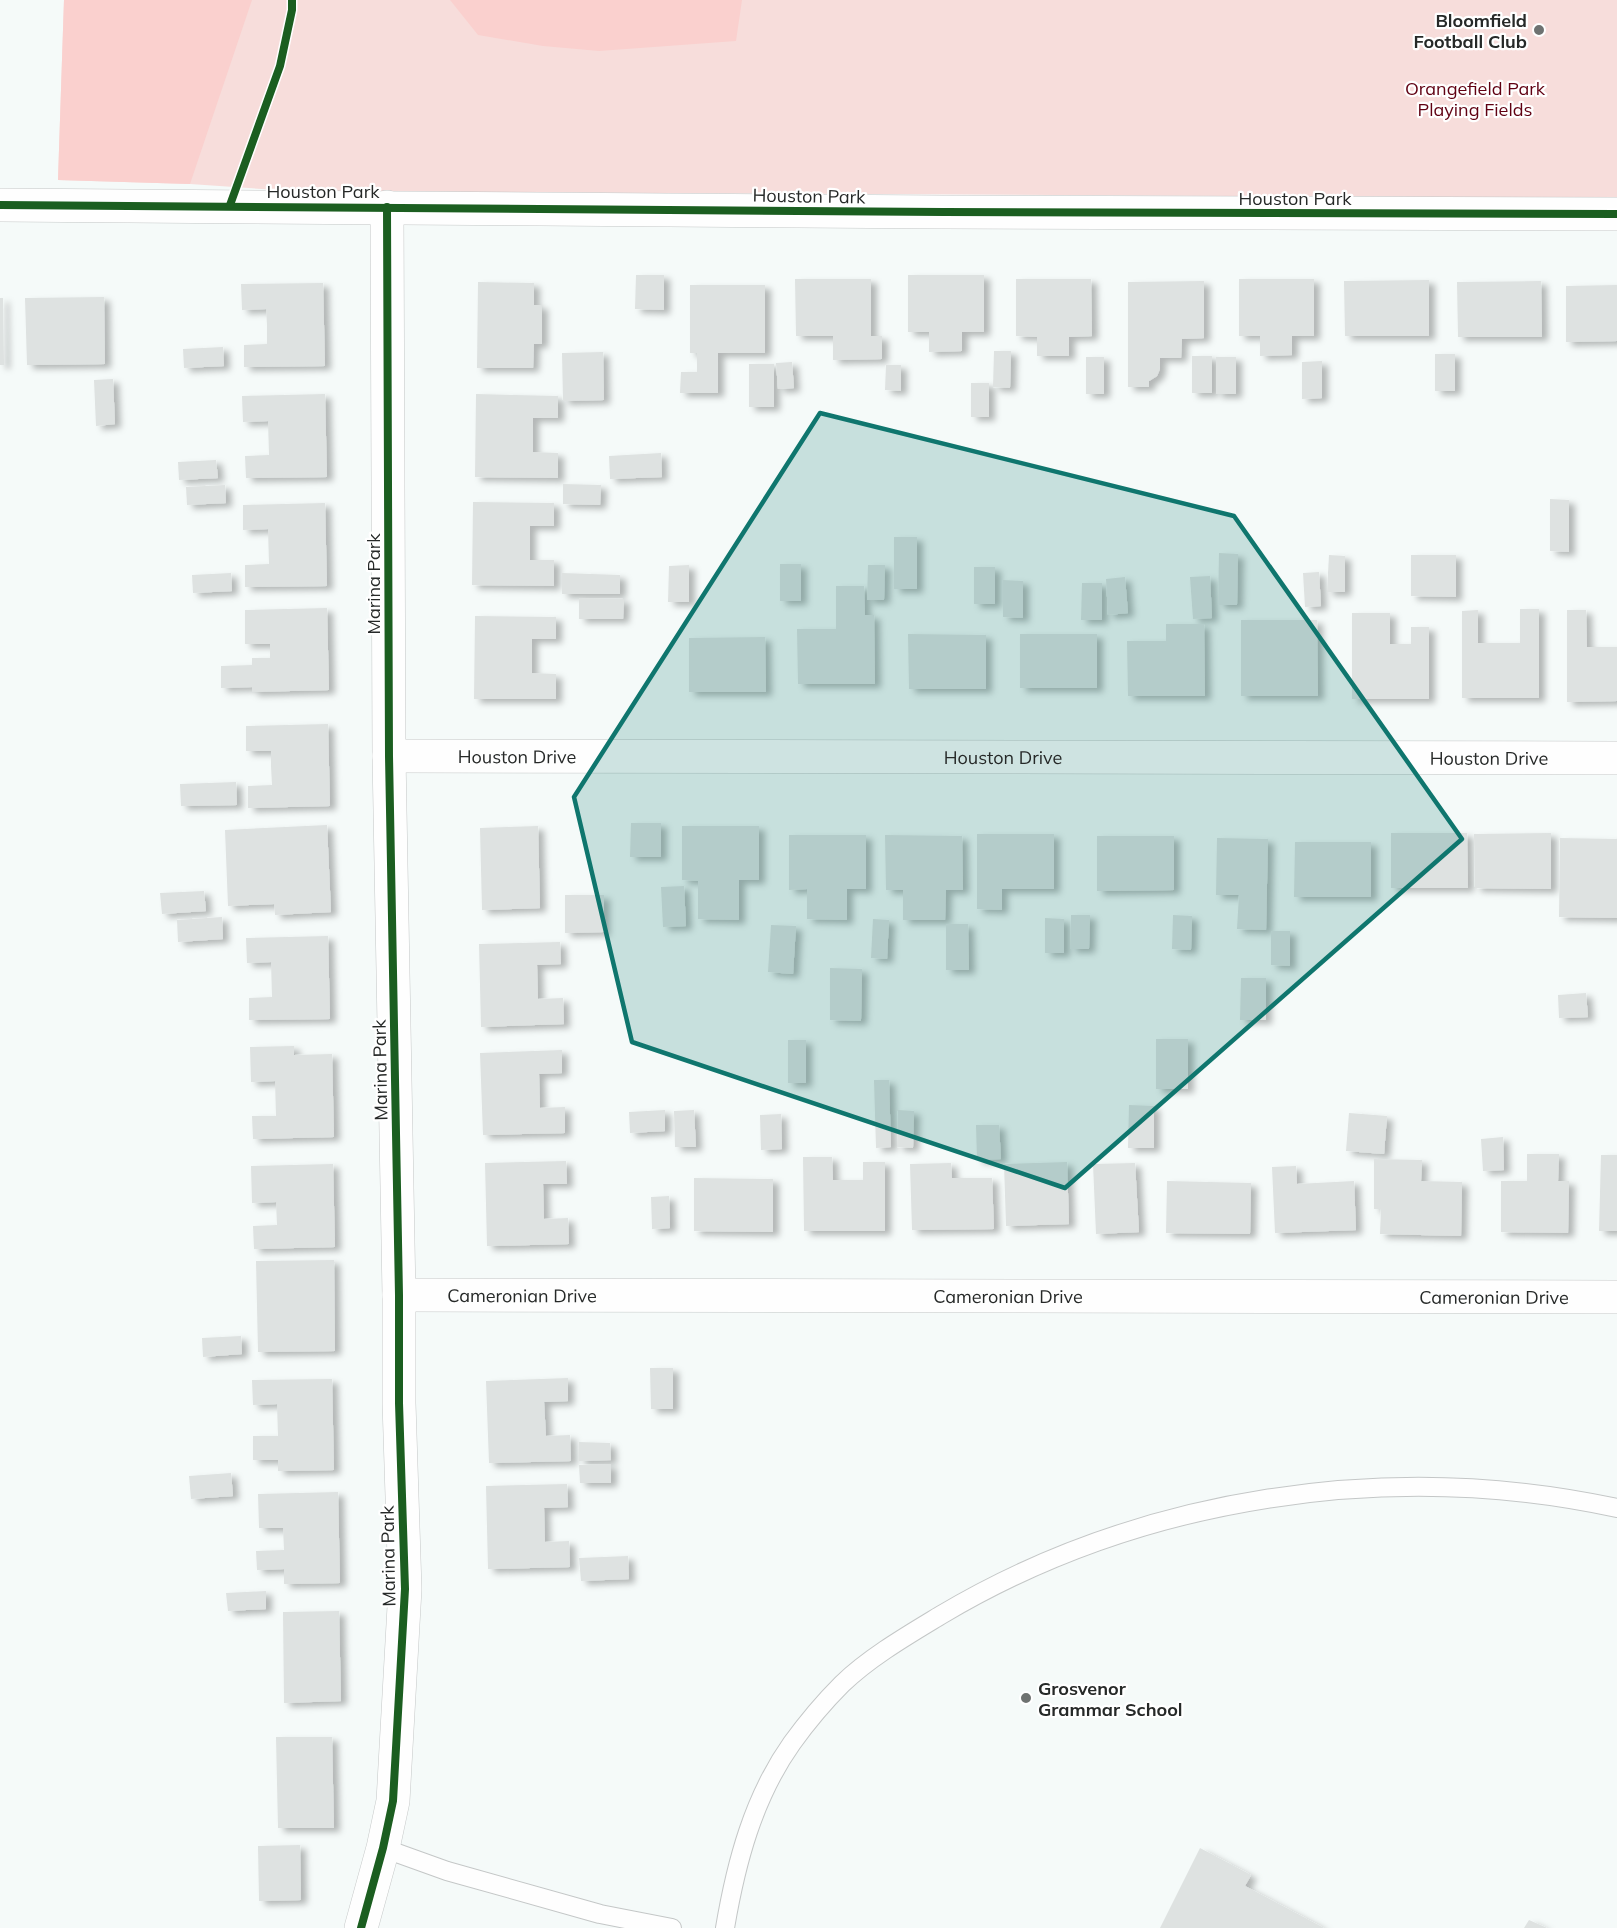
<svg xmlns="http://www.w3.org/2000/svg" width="1617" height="1928" font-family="Mulish,sans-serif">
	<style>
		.green { fill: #f7dddb }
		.forest { fill: #fad0ce }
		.building { fill: #dee2e1; filter: url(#shadow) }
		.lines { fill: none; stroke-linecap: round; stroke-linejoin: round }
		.service-casing { stroke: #c4c7c7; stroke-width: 20 }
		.minor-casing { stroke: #c4c7c7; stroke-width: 34 }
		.service { stroke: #fefefe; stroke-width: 18 }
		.minor { stroke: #fefefe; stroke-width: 33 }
		.cycleway-casing { stroke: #fff; stroke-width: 11 }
		.cycleway { stroke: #1b5e20; stroke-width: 8 }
		.marked { fill: #0f766e; fill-opacity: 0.2; stroke: #0f766e; stroke-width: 4.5; stroke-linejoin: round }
		.poi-dot { fill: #6e7271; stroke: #fff; stroke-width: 2 }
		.labels { text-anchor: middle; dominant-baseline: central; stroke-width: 4.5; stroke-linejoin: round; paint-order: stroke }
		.poi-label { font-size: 18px; font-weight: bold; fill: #262928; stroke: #fff; text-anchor: end }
		.park-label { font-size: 18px; fill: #600012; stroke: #fff }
		.street-label { font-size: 18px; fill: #262928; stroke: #fff }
	</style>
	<defs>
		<filter id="shadow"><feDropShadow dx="6" dy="4" stdDeviation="3" flood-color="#0004"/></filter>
	</defs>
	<rect width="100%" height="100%" fill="#f5faf9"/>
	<polygon class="green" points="64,0 1617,0 1617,198 292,191 190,184 58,180"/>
	<g class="forest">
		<polygon points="64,0 252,0 190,184 58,180"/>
		<polygon points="450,0 742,0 736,41 599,51 543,46 478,35"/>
	</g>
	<g class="building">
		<polygon points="636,275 664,275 664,310 635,309"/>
		<polygon points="908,275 984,275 984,332 962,332 962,351 929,352 929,332 908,332"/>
		<polygon points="795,279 871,279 871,336 882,336 882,359 833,360 833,336 796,336"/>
		<polygon points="1016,279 1091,279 1092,336 1069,337 1069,356 1037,356 1037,337 1016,336"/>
		<polygon points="1239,279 1314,279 1314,336 1292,336 1292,355 1260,356 1260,336 1239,336"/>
		<polygon points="1429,280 1429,336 1345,336 1344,281"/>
		<polygon points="1204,281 1204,338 1182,339 1181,358 1160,358 1160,369 1157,376 1149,381 1149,387 1128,387 1128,282"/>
		<polygon points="1541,281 1542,337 1458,337 1457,282"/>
		<polygon points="478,282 534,283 534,305 542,305 542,344 534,344 533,368 477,368"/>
		<polygon points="323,283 325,366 244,367 244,345 267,344 267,325 266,309 242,310 241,284"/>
		<polygon points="690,285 765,285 765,353 718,353 718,393 680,393 681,372 697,372 697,353 690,353"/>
		<polygon points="1617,285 1617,341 1566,342 1566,286"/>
		<polygon points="104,297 105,364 27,365 25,298"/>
		<polygon points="0,298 3,298 4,365 0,365"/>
		<polygon points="223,347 224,366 184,368 183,349"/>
		<polygon points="994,351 1011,351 1010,388 993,387"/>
		<polygon points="603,352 604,400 563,401 562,353"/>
		<rect x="1435" y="354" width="20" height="37"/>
		<rect x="1192" y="356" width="20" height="37"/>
		<rect x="1086" y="357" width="18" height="37"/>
		<rect x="1216" y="357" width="20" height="37"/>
		<polygon points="1322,361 1322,398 1302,399 1302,362"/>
		<polygon points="792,362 794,388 778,389 776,363"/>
		<rect x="749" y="364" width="25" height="43"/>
		<polygon points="886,365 901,365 901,391 885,390"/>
		<polygon points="113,379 115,424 96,426 94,380"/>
		<rect x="971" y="383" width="18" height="34"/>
		<polygon points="325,394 327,477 246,478 245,456 269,455 268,421 243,422 242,396"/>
		<polygon points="476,394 558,396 558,418 533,418 533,452 558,453 558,478 475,477"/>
		<polygon points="661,453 662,477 610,479 609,456"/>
		<polygon points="216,460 218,478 179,480 178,462"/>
		<polygon points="563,484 601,485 600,505 563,504"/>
		<polygon points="225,485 226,503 187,505 186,487"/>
		<polygon points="1550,499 1569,500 1569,552 1550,551"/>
		<polygon points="473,502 554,503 554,526 530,526 530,560 554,560 554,586 472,585"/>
		<polygon points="325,503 327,586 245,587 245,565 269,564 268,529 243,530 243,505"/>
		<rect x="894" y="537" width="23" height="52"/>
		<polygon points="1219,553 1238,554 1237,605 1218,605"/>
		<polygon points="1329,555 1345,556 1345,592 1327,592"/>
		<polygon points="1411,555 1456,555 1456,597 1411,596"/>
		<rect x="780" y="564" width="21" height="37"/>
		<polygon points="689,565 689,602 668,602 669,566"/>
		<polygon points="868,565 885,565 884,600 867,600"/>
		<rect x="974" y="567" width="21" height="37"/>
		<polygon points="1319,572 1321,606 1305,607 1303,573"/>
		<polygon points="231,573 232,591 193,593 192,575"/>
		<polygon points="562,573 620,575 620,594 562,594"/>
		<polygon points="1210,576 1212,618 1193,619 1190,577"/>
		<polygon points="1125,577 1128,613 1108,615 1106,579"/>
		<polygon points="1003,580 1023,581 1023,618 1003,617"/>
		<polygon points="1082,583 1102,583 1102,620 1081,620"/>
		<polygon points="836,586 864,586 865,615 874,615 875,684 798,684 797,629 836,629"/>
		<polygon points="579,598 624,599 623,619 579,619"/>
		<polygon points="327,608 329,690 252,692 252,687 221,688 221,666 252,665 252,658 270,658 270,644 245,644 245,610"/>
		<polygon points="1520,609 1539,609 1539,698 1462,698 1462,611 1478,610 1478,643 1520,643"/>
		<polygon points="1567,610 1586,610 1587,647 1617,647 1617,701 1567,702"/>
		<polygon points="1352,613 1390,613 1390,644 1411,644 1411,627 1429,627 1429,699 1352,699"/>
		<polygon points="475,616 556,617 556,639 532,639 532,673 556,674 556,699 474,699"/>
		<polygon points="1241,620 1317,620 1318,696 1241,696"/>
		<polygon points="1166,624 1204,624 1205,696 1128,696 1127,641 1166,641"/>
		<polygon points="908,634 986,635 986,689 909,689"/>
		<rect x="1020" y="634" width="77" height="54"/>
		<polygon points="765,637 766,692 689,692 689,638"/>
		<polygon points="328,724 330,806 248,808 248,786 272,785 271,766 271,751 246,751 246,726"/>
		<polygon points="236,782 237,805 181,806 180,784"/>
		<polygon points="631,823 661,823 661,857 630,857"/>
		<polygon points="327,825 331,912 275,915 274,904 228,906 225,830"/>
		<polygon points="538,826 540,908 482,910 480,828"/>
		<polygon points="682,826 759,826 759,880 739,880 739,920 698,919 698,881 682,880"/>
		<polygon points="1391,833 1467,833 1468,888 1391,888"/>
		<polygon points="1551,833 1551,889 1475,888 1474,834"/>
		<polygon points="977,834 1054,834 1054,889 1002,889 1002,910 977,909"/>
		<polygon points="789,835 866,835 866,889 847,889 847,920 807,919 807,889 789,890"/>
		<polygon points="885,835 962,836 963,890 946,890 945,920 903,920 903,890 886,890"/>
		<polygon points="1097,836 1174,836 1174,890 1097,891"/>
		<polygon points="1217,838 1268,839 1266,930 1237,929 1239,895 1216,895"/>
		<polygon points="1560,838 1617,839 1617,918 1559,917"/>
		<polygon points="1295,842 1371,842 1371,897 1294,897"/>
		<polygon points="684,886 686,926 663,927 661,887"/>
		<polygon points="204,891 206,911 162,914 160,893"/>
		<polygon points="565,895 604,895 604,932 565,933"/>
		<polygon points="1071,915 1090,915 1089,949 1070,949"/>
		<polygon points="1173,915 1192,916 1191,950 1172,949"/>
		<polygon points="222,917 223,939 178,942 177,920"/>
		<polygon points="1045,918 1064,919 1064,953 1045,953"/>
		<polygon points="873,919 889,920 887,959 871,958"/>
		<polygon points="946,924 968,924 969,970 946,970"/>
		<polygon points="771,925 796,926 793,974 768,972"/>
		<polygon points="1271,931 1290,931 1290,966 1271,965"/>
		<polygon points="328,936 330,1019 249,1020 249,998 272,997 271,962 247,963 246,938"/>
		<polygon points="560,942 561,964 537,965 538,999 563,998 564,1024 481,1027 479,944"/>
		<polygon points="830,968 862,969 861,1021 830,1020"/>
		<polygon points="1241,978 1266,978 1266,1020 1240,1020"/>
		<polygon points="1586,993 1588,1017 1559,1018 1558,995"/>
		<rect x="1156" y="1039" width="32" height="50"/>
		<rect x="788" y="1040" width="18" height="43"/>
		<polygon points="294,1046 294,1055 332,1054 334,1137 253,1139 252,1116 276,1116 275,1081 251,1082 250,1047"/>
		<polygon points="562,1050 562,1073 539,1074 540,1108 565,1107 565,1133 483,1135 480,1053"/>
		<polygon points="874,1080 889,1080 891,1147 876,1148"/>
		<polygon points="1129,1105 1154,1106 1154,1148 1128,1148"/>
		<polygon points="665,1110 665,1131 630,1133 629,1112"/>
		<polygon points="694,1110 696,1147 675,1147 674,1111"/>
		<polygon points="898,1110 914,1111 913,1148 897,1147"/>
		<polygon points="1349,1113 1387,1116 1384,1154 1346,1151"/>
		<polygon points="781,1114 782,1149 761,1150 760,1115"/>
		<polygon points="976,1125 999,1125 1001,1159 977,1160"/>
		<polygon points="1503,1137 1504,1170 1483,1171 1481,1139"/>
		<polygon points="1527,1154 1559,1154 1558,1181 1569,1181 1568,1233 1501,1232 1501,1181 1527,1181"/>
		<polygon points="1601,1155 1617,1155 1617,1231 1599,1231"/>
		<polygon points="803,1157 832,1157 833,1180 863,1180 863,1162 885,1162 885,1231 804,1231"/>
		<polygon points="1374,1159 1422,1160 1421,1181 1462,1182 1461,1236 1380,1234 1381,1209 1374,1209"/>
		<polygon points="566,1161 567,1184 543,1184 544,1219 568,1218 569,1244 487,1246 485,1163"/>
		<polygon points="1067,1162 1069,1224 1006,1226 1004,1164"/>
		<polygon points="951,1163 952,1178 992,1178 994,1229 912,1230 910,1164"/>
		<polygon points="1135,1163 1139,1232 1096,1234 1093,1164"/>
		<polygon points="333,1164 335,1247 254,1249 253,1226 277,1225 276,1202 252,1203 251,1166"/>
		<polygon points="1296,1166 1297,1184 1354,1181 1356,1230 1275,1233 1272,1167"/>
		<polygon points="694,1178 773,1179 773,1232 694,1231"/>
		<polygon points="1167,1181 1251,1183 1250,1234 1166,1233"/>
		<polygon points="669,1196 670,1228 652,1229 651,1197"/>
		<polygon points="334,1260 335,1351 258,1352 256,1261"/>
		<polygon points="241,1336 242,1354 203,1357 202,1338"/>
		<polygon points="650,1368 673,1368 673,1409 651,1409"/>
		<polygon points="568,1378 568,1401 544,1402 546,1436 570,1435 571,1461 489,1463 486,1381"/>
		<polygon points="332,1379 334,1470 278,1471 278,1460 253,1460 253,1436 278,1436 277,1404 253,1405 252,1380"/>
		<polygon points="579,1442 610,1443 611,1460 579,1461"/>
		<polygon points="611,1464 611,1483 580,1483 579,1465"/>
		<polygon points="231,1473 233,1496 191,1499 189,1476"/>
		<polygon points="567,1484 568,1507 544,1508 545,1542 569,1541 570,1567 488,1569 486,1486"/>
		<polygon points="338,1492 340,1583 284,1584 284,1569 257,1570 256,1551 284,1550 283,1528 259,1528 258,1494"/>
		<polygon points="628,1556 629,1579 581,1581 579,1558"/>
		<polygon points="266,1591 266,1609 228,1611 226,1593"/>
		<polygon points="339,1611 341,1701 284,1703 283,1612"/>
		<polygon points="276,1737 332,1737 334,1828 278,1828"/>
		<polygon points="300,1845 301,1900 259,1901 258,1846"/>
		<polygon points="1200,1848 1251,1875 1245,1886 1324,1928 1160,1928"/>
		<polygon points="1529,1920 1547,1928 1524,1928"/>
	</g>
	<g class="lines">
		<g class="service-casing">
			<g id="service">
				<polyline points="383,1848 447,1871 600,1914 672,1928"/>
				<path d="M 725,1928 C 736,1863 753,1798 792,1743 C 805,1725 826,1700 842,1684 C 870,1657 908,1635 941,1615 C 1141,1496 1390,1459 1617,1508"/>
			</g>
		</g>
		<g class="minor-casing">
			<g id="minor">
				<polyline points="0,205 943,212 1617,214"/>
				<path id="s1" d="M 389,756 L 1617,758"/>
				<path id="s2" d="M 399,1295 L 1617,1297"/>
				<polyline points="361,1928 383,1848 393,1801 405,1589 399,1403 399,1295 389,756 387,207"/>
			</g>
		</g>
		<use href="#service" class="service"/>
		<use href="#minor" class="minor"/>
		<g class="cycleway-casing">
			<g id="cycleway">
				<polyline points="0,205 943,212 1617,214"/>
				<polyline points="230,205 280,66 292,10 292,0"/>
				<polyline points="361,1928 383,1848 393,1801 405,1589 399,1403 399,1295 389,756 387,207"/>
			</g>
		</g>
		<use href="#cycleway" class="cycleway"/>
	</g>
	<path class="marked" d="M 820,413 L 1234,516 L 1462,839 L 1065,1188 L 632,1042 L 574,797 Z"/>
	<g class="poi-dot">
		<circle cx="1539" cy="30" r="6"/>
		<circle cx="1026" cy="1698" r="6"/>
	</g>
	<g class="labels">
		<g class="poi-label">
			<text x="1527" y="20">Bloomfield<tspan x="1527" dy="21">Football Club</tspan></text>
			<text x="1038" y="1688" text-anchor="start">Grosvenor<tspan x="1038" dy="21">Grammar School</tspan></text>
		</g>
		<g class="park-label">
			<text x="1475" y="88">Orangefield Park<tspan x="1475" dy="21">Playing Fields</tspan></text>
		</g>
		<g class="street-label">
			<text x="323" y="191">Houston Park</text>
			<text transform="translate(809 196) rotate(1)">Houston Park</text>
			<text x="1295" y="198">Houston Park</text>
			<text transform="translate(373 584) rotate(-90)">Marina Park</text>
			<text stroke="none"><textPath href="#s1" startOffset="128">Houston Drive</textPath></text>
			<text stroke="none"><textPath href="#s1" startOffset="614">Houston Drive</textPath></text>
			<text stroke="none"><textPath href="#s1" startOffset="1100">Houston Drive</textPath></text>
			<text transform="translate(380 1070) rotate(-91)">Marina Park</text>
			<text stroke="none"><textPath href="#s2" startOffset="123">Cameronian Drive</textPath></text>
			<text stroke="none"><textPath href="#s2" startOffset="609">Cameronian Drive</textPath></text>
			<text stroke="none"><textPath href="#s2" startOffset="1095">Cameronian Drive</textPath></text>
			<text transform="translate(388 1556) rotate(-91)">Marina Park</text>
		</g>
	</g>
</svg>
